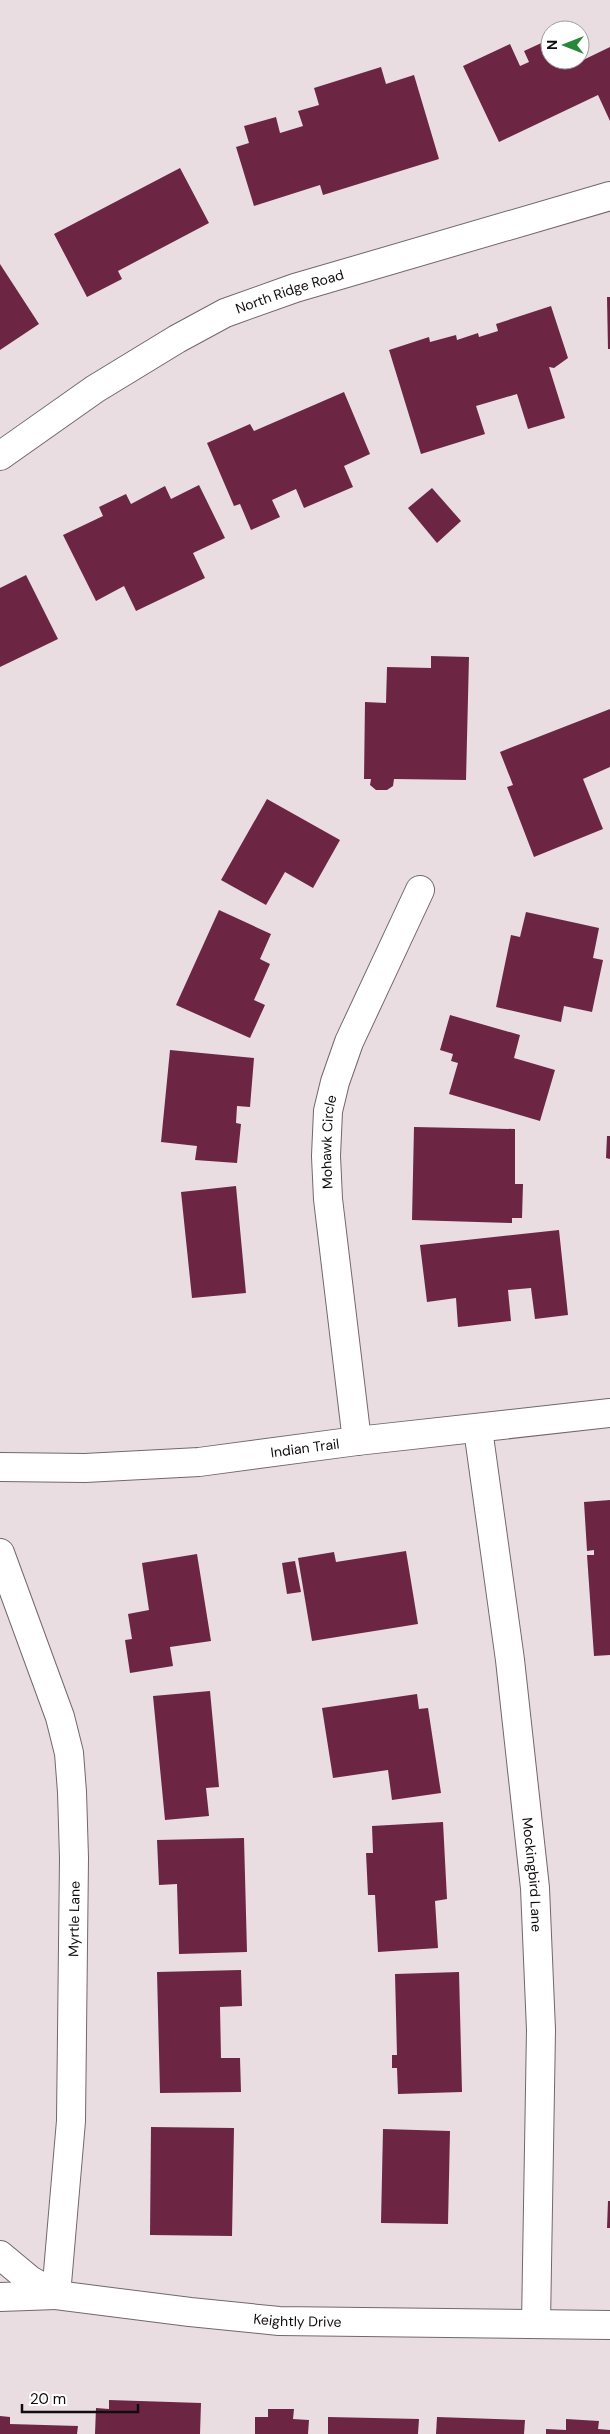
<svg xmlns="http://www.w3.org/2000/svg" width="610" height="2434" font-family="'DM Sans',sans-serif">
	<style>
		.building { fill: #6c2644 }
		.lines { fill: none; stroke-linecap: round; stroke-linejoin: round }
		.minor-casing { stroke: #72686b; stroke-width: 30 }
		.tertiary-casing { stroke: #72686b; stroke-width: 30 }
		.minor { stroke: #fff; stroke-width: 28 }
		.tertiary { stroke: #fff; stroke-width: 28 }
		.labels { text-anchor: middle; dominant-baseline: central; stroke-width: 5; stroke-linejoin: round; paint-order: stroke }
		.street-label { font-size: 14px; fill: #110d0e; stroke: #fff }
	</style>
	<rect width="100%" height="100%" fill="#e9dde1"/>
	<g class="building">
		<polygon points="550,39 550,60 578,60 579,62 610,47 610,121 598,95 499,142 463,66 510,44 520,66 529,62 524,51"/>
		<polygon points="381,67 386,84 414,75 439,159 323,195 320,185 254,206 236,147 249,143 244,126 276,117 280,133 303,126 298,111 319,105 314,88"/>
		<polygon points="180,168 209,223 118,271 122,279 87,297 54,234"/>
		<polygon points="0,264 39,324 0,350"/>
		<polygon points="607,297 610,297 610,349 608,349"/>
		<polygon points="551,306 568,358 554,368 549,367 565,418 528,429 517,394 476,406 485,434 421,454 389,350 429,337 430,342 456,335 457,340 478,333 479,337 498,331 496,324"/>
		<polygon points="344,392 370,454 344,466 353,487 304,508 296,489 272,500 280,517 251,530 240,504 234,506 207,443 250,424 254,431"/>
		<polygon points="199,485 225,538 193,553 205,578 136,611 124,586 96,601 63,535 103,516 99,507 126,494 131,504 165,486 171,499"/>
		<polygon points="432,488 461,521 437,543 408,508"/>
		<polygon points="26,575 58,639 0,667 0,588"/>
		<polygon points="431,656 469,657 466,780 394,779 393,786 387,790 376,790 370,785 371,779 364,779 365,702 386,703 387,667 431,668"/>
		<polygon points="610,709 610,767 583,779 603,829 534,857 507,787 513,785 500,752"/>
		<polygon points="267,799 340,840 313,888 285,872 266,905 221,880"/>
		<polygon points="219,910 271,934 260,959 270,964 254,1000 265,1005 250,1038 176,1005"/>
		<polygon points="526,912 599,928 593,958 603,960 592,1012 564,1006 561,1022 496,1007 511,935 520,937"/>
		<polygon points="450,1015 520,1035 514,1058 555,1070 540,1121 449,1094 458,1063 451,1061 453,1054 440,1050"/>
		<polygon points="170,1050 254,1058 250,1107 237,1106 236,1123 241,1124 237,1163 195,1160 197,1146 161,1142"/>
		<polygon points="414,1127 515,1129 515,1184 523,1184 522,1218 512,1218 512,1223 412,1220"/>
		<polygon points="607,1136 610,1136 610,1159 606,1158"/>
		<polygon points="236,1186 246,1293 192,1298 181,1192"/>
		<polygon points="559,1230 568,1315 535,1319 531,1288 508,1290 511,1321 458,1327 456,1298 427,1302 420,1245"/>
		<polygon points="610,1500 610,1655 594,1656 587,1555 594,1555 594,1550 587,1551 584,1502"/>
		<polygon points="406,1551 418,1624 312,1641 298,1558 334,1552 336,1562"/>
		<polygon points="197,1554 211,1641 170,1647 173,1666 130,1673 125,1640 132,1639 128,1614 149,1610 142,1563"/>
		<polygon points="295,1561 301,1592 287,1594 282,1563"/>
		<polygon points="210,1691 219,1787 206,1788 209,1816 165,1820 153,1696"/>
		<polygon points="417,1694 419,1709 428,1708 441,1793 392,1800 388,1770 333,1778 322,1708"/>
		<polygon points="443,1822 447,1899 435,1901 438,1948 378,1952 375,1895 368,1895 366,1853 373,1853 372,1826"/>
		<polygon points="244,1838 247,1952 179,1954 177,1884 159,1885 157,1840"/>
		<polygon points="241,1970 242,2006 220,2007 221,2058 240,2058 241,2092 160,2093 157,1972"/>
		<polygon points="459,1972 462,2092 398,2094 397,2068 392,2068 392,2055 397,2055 395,1974"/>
		<polygon points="151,2127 234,2128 232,2236 150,2235"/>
		<polygon points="383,2129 450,2131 448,2224 381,2223"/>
		<polygon points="608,2201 610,2201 610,2228 607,2228"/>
		<polygon points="109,2400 201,2403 200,2434 95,2434 96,2408 109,2409"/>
		<polygon points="268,2409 294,2409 293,2419 309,2420 308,2434 255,2434 255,2417 268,2417"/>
		<polygon points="0,2416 10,2417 10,2424 78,2426 77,2434 0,2434"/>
		<polygon points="328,2417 419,2419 418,2434 328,2434"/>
		<polygon points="437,2417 525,2420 524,2434 436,2434"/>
		<polygon points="566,2419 599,2421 598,2429 610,2430 610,2434 546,2434 546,2429 566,2430"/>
	</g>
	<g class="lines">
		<g class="minor-casing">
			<g id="minor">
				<path id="s1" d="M 0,456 L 95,389 L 177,339 L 225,313 L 295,288 L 610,196"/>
				<path id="s2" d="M 478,1429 L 510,1660 L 535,1888 L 541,2030 L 536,2324"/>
				<path id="s3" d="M 357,1441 L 328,1199 L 326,1156 L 328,1111 L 335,1082 L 349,1042 L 420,890"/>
				<path id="s4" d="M 0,1467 L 85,1468 L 199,1462 L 357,1441 L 610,1413"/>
				<polyline points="0,1553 60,1717 69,1753 72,1792 74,1858 71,2121 56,2295 0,2297"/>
			</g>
		</g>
		<g class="tertiary-casing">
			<g id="tertiary">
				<path id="s5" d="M 0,2255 L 30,2280 L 56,2295 L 190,2312 L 279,2321 L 610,2325"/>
			</g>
		</g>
		<use href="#minor" class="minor"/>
		<use href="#tertiary" class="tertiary"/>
	</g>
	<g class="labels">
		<g class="street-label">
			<text stroke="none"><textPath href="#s1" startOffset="335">North Ridge Road</textPath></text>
			<text stroke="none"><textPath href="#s3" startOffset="301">Mohawk Circle</textPath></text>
			<text stroke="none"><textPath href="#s4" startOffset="306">Indian Trail</textPath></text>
			<text stroke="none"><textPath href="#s2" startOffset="449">Mockingbird Lane</textPath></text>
			<text transform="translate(74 1919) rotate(-89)">Myrtle Lane</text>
			<text stroke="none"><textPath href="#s5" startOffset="312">Keightly Drive</textPath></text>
		</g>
	</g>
	<g transform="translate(565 45) rotate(270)"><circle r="24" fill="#ffffff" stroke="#a09e9f"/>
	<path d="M0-4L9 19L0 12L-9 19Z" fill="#27883c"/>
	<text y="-8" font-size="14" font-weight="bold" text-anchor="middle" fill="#110d0e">N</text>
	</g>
	<path d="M22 2404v8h116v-8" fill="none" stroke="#110d0e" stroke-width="2.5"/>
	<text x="30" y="2404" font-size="15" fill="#110d0e" stroke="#ffffff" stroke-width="4" paint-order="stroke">20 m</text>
</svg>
